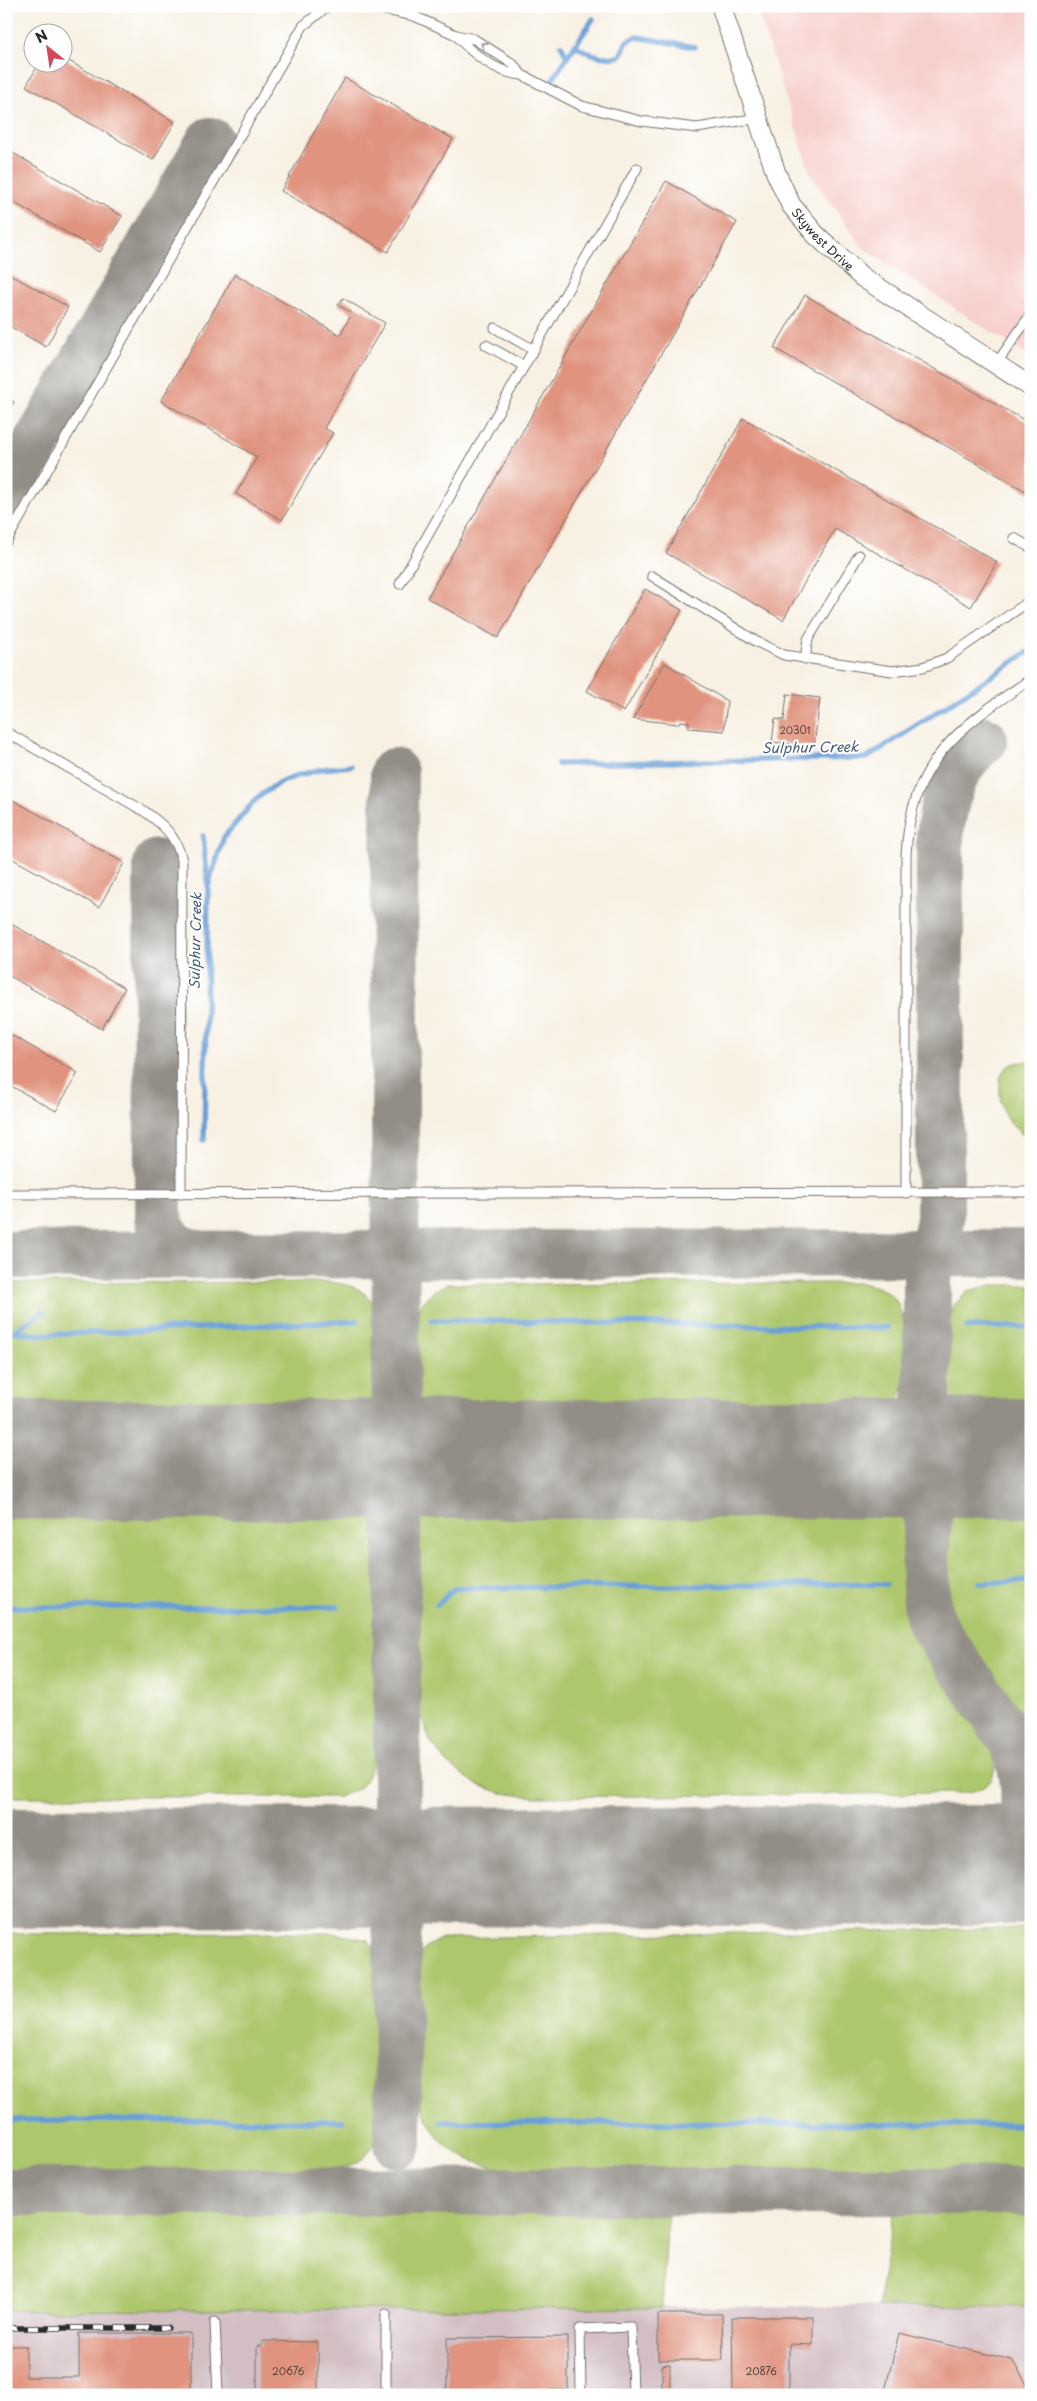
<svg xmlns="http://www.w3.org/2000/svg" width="1037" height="2401" font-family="'Playpen Sans',sans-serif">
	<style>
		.built { fill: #f7d0cc }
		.industrial { fill: #d2bec3 }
		.green { fill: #adc76c; stroke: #6c794c }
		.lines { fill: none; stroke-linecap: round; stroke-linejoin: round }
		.stream { stroke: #689ed5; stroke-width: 5.5 }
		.taxiway { stroke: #928e87; stroke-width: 48 }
		.runway { stroke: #928e87; stroke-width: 120 }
		.building { fill: #e0937e }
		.lane-casing { stroke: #73706b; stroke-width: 11 }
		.street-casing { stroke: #73706b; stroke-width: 21 }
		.lane { stroke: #fff; stroke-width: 9 }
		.street { stroke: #fff; stroke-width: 19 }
		.rail-casing { stroke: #2b2b2b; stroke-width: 5.5 }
		.rail { stroke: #fff; stroke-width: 4; stroke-dasharray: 11; stroke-linecap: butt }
		.oneway { stroke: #a0a0a0 }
		.labels { text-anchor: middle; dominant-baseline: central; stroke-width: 4; stroke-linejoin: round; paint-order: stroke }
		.number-label { font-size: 10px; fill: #584540 }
		.street-label { font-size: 12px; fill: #2b2b2b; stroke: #fff }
		.water-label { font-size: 14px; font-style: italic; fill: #465f77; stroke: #fff }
	</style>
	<rect width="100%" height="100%" fill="#fff"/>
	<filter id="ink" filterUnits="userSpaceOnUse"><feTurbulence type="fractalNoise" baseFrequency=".02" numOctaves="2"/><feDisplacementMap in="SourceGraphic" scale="10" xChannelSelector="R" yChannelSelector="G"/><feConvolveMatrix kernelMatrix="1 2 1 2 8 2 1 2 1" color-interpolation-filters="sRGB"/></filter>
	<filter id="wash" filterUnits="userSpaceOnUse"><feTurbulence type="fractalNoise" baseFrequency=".0096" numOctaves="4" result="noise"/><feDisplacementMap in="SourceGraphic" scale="20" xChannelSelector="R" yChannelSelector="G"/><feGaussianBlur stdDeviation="1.12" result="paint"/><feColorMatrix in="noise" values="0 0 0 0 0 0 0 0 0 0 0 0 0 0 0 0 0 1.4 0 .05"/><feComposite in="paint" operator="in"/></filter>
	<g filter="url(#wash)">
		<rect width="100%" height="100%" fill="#f8f1e3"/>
		<polygon class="built" points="756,6 1031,6 1031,358 863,248 811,175"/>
		<polygon class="industrial" points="878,2306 1031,2307 1031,2395 6,2395 6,2311"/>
		<g class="green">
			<path d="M 1031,1061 L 1031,1139 C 1011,1129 1001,1115 1000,1093 C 998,1069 1006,1062 1031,1061 Z"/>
			<path d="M 328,1282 C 352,1285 362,1286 376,1308 L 377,1400 L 365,1414 L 6,1416 L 6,1283 Z"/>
			<path d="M 860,1283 C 872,1285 883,1288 892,1296 C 910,1313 911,1379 898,1400 C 894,1408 886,1412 877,1416 L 440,1418 L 425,1412 L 418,1400 L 417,1316 C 422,1298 431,1291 447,1284 Z"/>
			<polygon points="991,1285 1031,1285 1031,1411 968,1410 956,1402 950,1390 949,1326 953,1306 968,1291"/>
			<path d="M 978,1499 L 1031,1499 L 1031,1734 L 959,1634 C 954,1625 948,1616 947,1605 C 944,1584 947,1535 952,1514 L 970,1501 Z"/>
			<path d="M 883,1500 L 898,1506 C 922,1533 898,1602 918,1639 C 930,1662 947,1682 961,1703 C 980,1730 1026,1788 960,1793 L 534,1797 L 501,1793 L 476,1784 L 448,1764 L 430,1741 L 420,1713 L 417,1695 L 417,1525 C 421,1511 428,1505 443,1502 Z"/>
			<path d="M 6,1502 L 337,1503 C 364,1505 373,1512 376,1538 L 374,1756 L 371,1769 L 365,1781 L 358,1789 L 339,1797 L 6,1797 Z"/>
			<path d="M 1031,1928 L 1031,2167 L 505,2169 C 452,2161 425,2137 417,2083 L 418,1958 L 427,1946 L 442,1938 Z"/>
			<path d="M 333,1933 L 368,1940 L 379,1955 L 378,2136 C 365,2165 352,2167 323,2170 L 6,2170 L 6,1934 Z"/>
			<polygon points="6,2213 668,2213 662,2308 6,2311"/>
			<polygon points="894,2213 1031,2215 1031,2307 878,2306"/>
		</g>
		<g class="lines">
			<g class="stream">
				<polyline points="561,45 567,56"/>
				<path d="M 574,45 C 587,53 604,61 620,56 L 627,41 L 637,37 L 695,47"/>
				<polyline points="552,80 593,19"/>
				<polyline points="558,764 867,758 1031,650"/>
				<polyline points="203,836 208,884"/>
				<polyline points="204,1140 208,886 224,837 257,798 277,784 296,776 322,769 351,766"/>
				<polyline points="432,1320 888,1328"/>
				<polyline points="967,1327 1031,1327"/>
				<polyline points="14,1331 40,1335 357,1321"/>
				<polyline points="6,1336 43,1312"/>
				<polyline points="980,1583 1031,1581"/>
				<polyline points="437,1605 455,1588 886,1584"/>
				<polyline points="6,1607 337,1607"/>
				<polyline points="6,2120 343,2121"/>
				<polyline points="441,2122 1031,2125"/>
			</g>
			<g class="taxiway">
				<polyline points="6,497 210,141"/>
				<polyline points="394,772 396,1400"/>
				<path d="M 157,863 L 158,1216 C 162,1240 179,1252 203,1255"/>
				<polyline points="6,1255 1031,1253"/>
				<path d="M 927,1399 L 927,1278 L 940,1220 L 940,837 C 943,800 954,763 984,740"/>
				<path d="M 936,1488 C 924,1507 923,1596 930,1618 C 932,1625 936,1630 939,1636 L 1031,1767"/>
				<path d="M 397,1518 C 403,1467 445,1463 487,1461 C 507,1460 526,1459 546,1458 C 491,1457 409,1472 396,1400 C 392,1469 305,1457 257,1459 C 304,1461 387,1450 397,1514 L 397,1805"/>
				<path d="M 927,1518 C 921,1465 882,1461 838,1460 C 819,1459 800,1459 780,1458 C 801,1457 821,1456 842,1455 C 885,1453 919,1449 927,1399 C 937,1457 984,1454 1031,1456"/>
				<path d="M 872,1865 C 895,1864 918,1863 941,1862 C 984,1860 1020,1860 1024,1808 C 1026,1784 1021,1758 1010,1737"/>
				<path d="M 397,1937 C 402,1896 418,1875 460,1870 L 621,1866 L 443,1860 C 415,1852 402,1833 397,1805 C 393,1839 377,1852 345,1862 L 173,1867 L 345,1872 C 384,1882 394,1898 397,1937 L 398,2144"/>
				<polyline points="6,2192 1031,2191"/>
			</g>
			<g class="runway">
				<polyline points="6,1460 1031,1458"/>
				<polyline points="6,1868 1031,1865"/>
			</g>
		</g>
		<g id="blocks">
			<g class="building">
				<polygon points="62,57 175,122 153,160 26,86 40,62 62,62"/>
				<polygon points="345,78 453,139 388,252 281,191"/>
				<polygon points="6,149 122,216 100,252 6,198"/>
				<polygon points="666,181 737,222 498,638 427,598"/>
				<polygon points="6,272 68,307 46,347 6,324"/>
				<polygon points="235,274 340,335 352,313 338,305 343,298 385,323 324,428 333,433 282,520 236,494 257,457 161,401"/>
				<polygon points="805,295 1031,424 1031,494 774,348"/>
				<polygon points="6,397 14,402 6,416"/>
				<polygon points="743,418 997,562 971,607 835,529 783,620 666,553"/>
				<polygon points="645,589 682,610 624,712 587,691"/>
				<polygon points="665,663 727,701 724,731 689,728 689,722 680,721 678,724 633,719"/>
				<polygon points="787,694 820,698 814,747 772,742 775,719 784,720"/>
				<polygon points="6,796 124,863 99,907 6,855"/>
				<polygon points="6,921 125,988 102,1029 6,974"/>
				<polygon points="6,1032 78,1073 56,1111 6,1083"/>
				<polygon points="658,2314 722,2314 723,2360 658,2360"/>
				<polygon points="732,2317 813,2317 813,2345 789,2344 789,2395 733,2395"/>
				<polygon points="79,2333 191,2333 191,2395 6,2395 6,2346 26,2346 26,2377 79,2377"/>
				<polygon points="899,2333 1012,2360 1031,2391 1031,2395 884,2395"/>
				<polygon points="568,2337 568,2390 549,2390 549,2395 447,2395 447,2338"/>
				<polygon points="262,2341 318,2342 318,2395 257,2395 257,2346 262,2346"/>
				<polygon points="670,2364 670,2395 662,2395 662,2365"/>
			</g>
		</g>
	</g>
	<g filter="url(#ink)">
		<use href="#blocks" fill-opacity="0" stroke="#73706b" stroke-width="1"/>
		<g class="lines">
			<g class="lane-casing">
				<g id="lane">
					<polyline points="367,6 414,16 456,35"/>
					<path d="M 522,75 C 497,73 472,54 456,35 L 474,39 L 513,64 L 522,75 L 582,106 L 641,121 L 697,128 L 758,118"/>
					<polyline points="495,328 534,350"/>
					<polyline points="486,345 524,366"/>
					<polyline points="996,364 1031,314"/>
					<polyline points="1014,538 1031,548"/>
					<polyline points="6,542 303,26 328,6"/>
					<polyline points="652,576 757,642 784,655 892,671 923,667 947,658 1031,600"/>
					<polyline points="400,584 637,168"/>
					<polyline points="805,659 808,639 859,555"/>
					<path d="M 6,732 L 144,811 C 164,825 176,836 182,860 L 181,1194"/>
					<path d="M 906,1193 L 906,856 C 910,761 958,728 1031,679"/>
					<polyline points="6,1194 1031,1192"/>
					<polyline points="386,2314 386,2395"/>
					<polyline points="215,2322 218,2395"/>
					<polyline points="581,2395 580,2329 631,2327 633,2395"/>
				</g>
			</g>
			<g class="street-casing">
				<g id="street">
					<path id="s1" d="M 721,6 L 776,173 L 791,205 L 816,235 L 862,277 L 1031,387"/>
				</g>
			</g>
			<use href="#lane" class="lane"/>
			<use href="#street" class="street"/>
			<g class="rail-casing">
				<polyline id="rail" points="6,2328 168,2328"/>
			</g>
			<use href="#rail" class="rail"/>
		</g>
		<defs><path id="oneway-chevron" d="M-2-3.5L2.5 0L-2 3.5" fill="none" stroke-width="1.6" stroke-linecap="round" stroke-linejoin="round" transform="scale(1.25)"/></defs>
		<use class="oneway" href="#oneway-chevron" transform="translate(484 45) rotate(-147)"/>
	</g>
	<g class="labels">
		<g class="number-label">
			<text x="795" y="729">20301</text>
			<text x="288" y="2370">20676</text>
			<text x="761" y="2370">20876</text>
		</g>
		<g class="street-label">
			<text stroke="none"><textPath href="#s1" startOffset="258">Skywest Drive</textPath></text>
		</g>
		<g class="water-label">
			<text transform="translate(810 747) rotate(-1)">Sulphur Creek</text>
			<text transform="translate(195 941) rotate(-89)">Sulphur Creek</text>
		</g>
	</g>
	<rect width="1037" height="2401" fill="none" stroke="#fff" stroke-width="25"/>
	<g transform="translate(48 48) rotate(330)"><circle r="24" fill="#ffffff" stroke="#aaaaaa"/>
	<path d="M0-4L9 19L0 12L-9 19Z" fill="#d1495b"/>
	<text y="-8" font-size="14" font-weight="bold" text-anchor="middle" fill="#2b2b2b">N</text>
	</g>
</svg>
